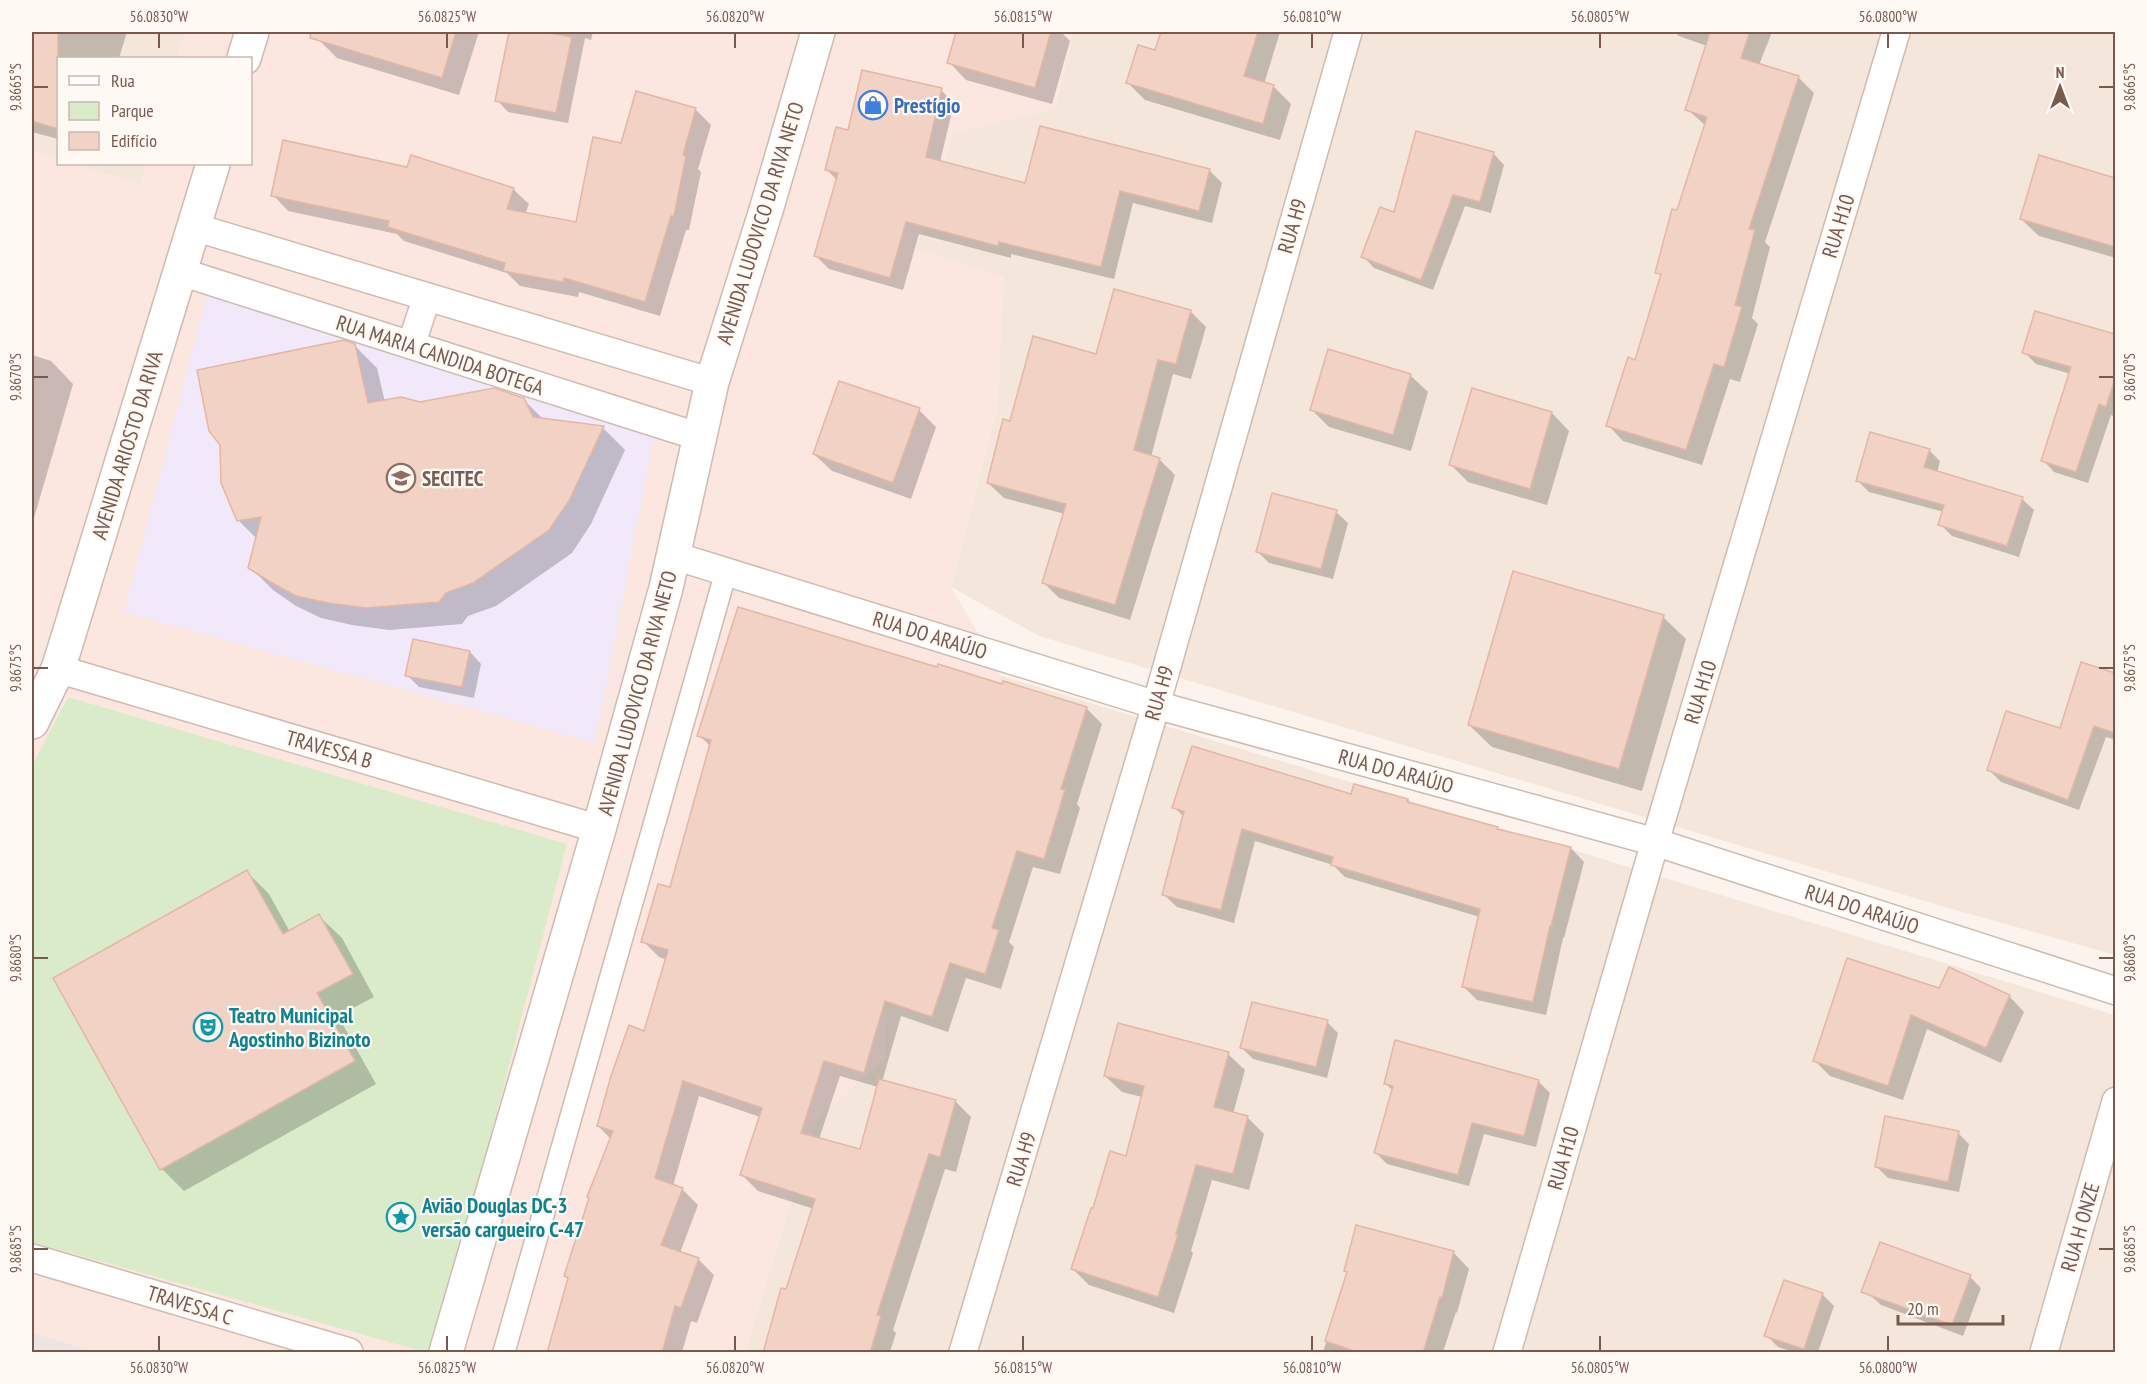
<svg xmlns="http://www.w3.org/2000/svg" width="2147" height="1384" font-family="'PT Sans Narrow',sans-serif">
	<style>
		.residential { fill: #f4e6da }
		.commercial { fill: #fce6e0 }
		.industrial { fill: #ece5e1 }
		.education { fill: #f1e8f9 }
		.green { fill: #daebca }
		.shadow { fill: #0003; fill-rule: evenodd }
		.building { fill: #f1d2c4; stroke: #e4b6a5; stroke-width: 1.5 }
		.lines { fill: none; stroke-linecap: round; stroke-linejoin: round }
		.pedestrian-casing { stroke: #cfbbb0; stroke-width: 24 }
		.minor-casing { stroke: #cfbbb0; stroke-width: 30 }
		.tertiary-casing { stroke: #cfbbb0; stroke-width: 36 }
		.pedestrian { stroke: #fff; stroke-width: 21 }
		.minor { stroke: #fff; stroke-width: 27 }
		.tertiary { stroke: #fff; stroke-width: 33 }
		.ticks { fill: none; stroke: #78594e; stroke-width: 2 }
		.labels { text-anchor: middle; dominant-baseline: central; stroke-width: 4.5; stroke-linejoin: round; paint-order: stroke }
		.shop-label { font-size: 21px; font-weight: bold; fill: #366cbe; stroke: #fff9f3; text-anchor: start }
		.street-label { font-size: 21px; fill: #78594e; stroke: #fff9f3 }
		.education-label { font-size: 21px; font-weight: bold; fill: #785e54; stroke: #fff9f3; text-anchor: start }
		.culture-label { font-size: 21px; font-weight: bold; fill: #0d838f; stroke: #fff9f3; text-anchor: start }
		.neatline { fill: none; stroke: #78594e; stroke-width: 2 }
		.ticks-label { font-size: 15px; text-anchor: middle; fill: #78594e }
	</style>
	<rect width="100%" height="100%" fill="#fcf4ec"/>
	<g class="residential">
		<polygon points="32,32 185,32 177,58 58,58 58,159 32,150"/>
		<polygon points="1073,32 2115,32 2115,955 1938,905 1039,636 951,587 998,406 916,249 953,133 1055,108"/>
		<polygon points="73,164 147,164 141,185"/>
		<polygon points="992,673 2115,1015 2115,1352 745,1352 816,1120 886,1057 847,1000"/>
	</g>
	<polygon class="commercial" points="185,32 1073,32 1055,108 953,133 916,248 1004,277 998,406 951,587 1000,671 947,830 847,1000 886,1013 886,1057 816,1120 745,1352 32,1352 32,150 58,159 58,164 73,164 141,185 147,164 250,164 250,58 177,58"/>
	<polygon class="industrial" points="32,1333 94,1352 32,1352"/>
	<polygon class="education" points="207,295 655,433 595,743 124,612"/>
	<polygon class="green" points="68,697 567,844 434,1352 425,1352 32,1242 32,766"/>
	<g class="shadow">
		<polygon points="32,32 127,32 119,58 58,58 58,139 32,132"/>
		<polygon points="322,32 479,32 459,95 337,58 319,40"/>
		<polygon points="511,32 593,32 591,40 585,38 568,123 508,112 497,100"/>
		<polygon points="958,32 1061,32 1070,41 1052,104 966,80 949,62"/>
		<polygon points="1162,32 1280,32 1264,84 1273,86 1291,104 1280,140 1145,100 1128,83 1156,52"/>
		<polygon points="1674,32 1772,32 1759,65 1798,77 1814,93 1765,242 1770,247 1752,318 1758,324 1740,382 1730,379 1702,465 1623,441 1608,425 1636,361 1662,276 1657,272 1706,126 1687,109 1707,46 1679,36"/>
		<polygon points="941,90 954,103 940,162 1026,184 1209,170 1222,183 1212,223 1133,203 1114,279 1011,254 1011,258 919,234 903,290 829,269 816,256 837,180 826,169 849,132"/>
		<polygon points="695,109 711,125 698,169 701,172 689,230 686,230 660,316 579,292 578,297 520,286 507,273 404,241 397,234 288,211 273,195 513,189 529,204 525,214 577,223 622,144"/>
		<polygon points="1493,153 1504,165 1491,213 1465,206 1433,290 1374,268 1363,256 1395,214"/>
		<polygon points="2040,157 2116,179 2116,258 2039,236 2021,219"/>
		<polygon points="1190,311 1206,327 1191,379 1173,374 1151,457 1159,459 1175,475 1130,620 1059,598 1044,583 1065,514 1004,498 988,483 1011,422 1097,355"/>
		<polygon points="2085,326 2116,336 2116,417 2111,415 2088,483 2054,472 2043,460 2071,374 2036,364 2024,352"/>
		<polygon points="354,345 377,368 385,402 420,404 523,399 544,420 603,428 625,450 591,524 572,553 496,606 468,616 462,624 389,630 352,625 321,618 296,606 273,590 250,567 257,539 238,520"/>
		<polygon points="32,355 51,361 73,384 32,525"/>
		<polygon points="1410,375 1428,392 1411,451 1329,427 1312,410"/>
		<polygon points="919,410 936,427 911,499 832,471 814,454"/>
		<polygon points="1552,413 1569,431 1547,505 1468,482 1450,464"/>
		<polygon points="1929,450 1940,461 1937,473 2022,499 2034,510 2019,557 1952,536 1940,524 1944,512 1869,492 1858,481"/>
		<polygon points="1336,512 1348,523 1333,579 1269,563 1258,552"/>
		<polygon points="1663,617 1686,639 1642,791 1492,747 1469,725"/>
		<polygon points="470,652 481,664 474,698 419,687 407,675"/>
		<polygon points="2082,664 2116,674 2116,740 2106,737 2079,810 2001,782 1989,770 2061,730"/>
		<path d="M 938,669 L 1086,708 L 1102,724 L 1077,804 L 1080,808 L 1060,874 L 1033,867 L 1009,942 L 1014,947 L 1001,989 L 966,978 L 948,1032 L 901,1016 L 882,1082 L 955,1101 L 971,1117 L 956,1172 L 945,1169 L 893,1330 L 896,1333 L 890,1352 L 766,1352 L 814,1209 L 758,1191 L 742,1175 L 760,1117 L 699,1096 L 673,1186 L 682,1189 L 698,1205 L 680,1253 L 698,1259 L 714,1275 L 697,1323 L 691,1321 L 682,1352 L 548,1352 L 569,1280 L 565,1276 L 611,1139 L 598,1126 L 645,1033 L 667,960 L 659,957 L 643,941 L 671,889 L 711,747 L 699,735 ZM 840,1076 L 878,1087 L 861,1151 L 819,1139 Z"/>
		<polygon points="1352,796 1408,800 1412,805 1497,828 1500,831 1571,848 1584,862 1564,938 1563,938 1546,1015 1477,1000 1464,987 1480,917 1345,877 1333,865 1255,841 1234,923 1177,907 1163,894 1184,817 1174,807"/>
		<polygon points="247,872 269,894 290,932 319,916 342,938 374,997 338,1016 376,1084 184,1191 162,1169"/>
		<polygon points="1940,990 2009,996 2024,1012 2001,1063 1927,1029 1903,1100 1830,1076 1814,1060"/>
		<polygon points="1327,1022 1338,1033 1327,1078 1253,1059 1242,1048"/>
		<polygon points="1228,1054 1245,1070 1233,1114 1247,1117 1264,1134 1249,1190 1212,1180 1191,1251 1193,1253 1174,1313 1089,1285 1073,1269 1127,1157 1142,1097 1122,1092 1105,1076"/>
		<polygon points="1538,1081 1550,1093 1536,1147 1484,1134 1469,1186 1387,1164 1375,1152 1393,1091 1385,1083"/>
		<polygon points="1958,1133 1969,1144 1959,1192 1888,1178 1877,1167"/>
		<polygon points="1358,1227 1454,1253 1469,1269 1457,1313 1456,1312 1443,1352 1323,1352 1348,1274 1345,1271"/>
		<polygon points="1970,1277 1981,1288 1963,1336 1881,1305 1869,1294"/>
		<polygon points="1822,1294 1834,1306 1818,1352 1794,1352 1778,1347 1766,1335"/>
	</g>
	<g class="building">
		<polygon points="32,32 58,32 58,129 32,121"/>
		<polygon points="311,32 456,32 442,78 310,38"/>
		<polygon points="509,32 543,32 572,37 556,113 495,101"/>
		<polygon points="956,32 1051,32 1035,88 947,63"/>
		<polygon points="1161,32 1258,32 1244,76 1274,85 1263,124 1126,83 1138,45 1155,50"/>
		<polygon points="1710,32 1750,32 1741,58 1799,76 1749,229 1755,230 1735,305 1742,307 1724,367 1714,364 1686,450 1606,426 1628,357 1635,360 1661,274 1655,273 1672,209 1677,210 1707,117 1685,110"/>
		<polygon points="862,70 942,88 926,157 1025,183 1040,126 1210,169 1199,211 1120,191 1101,267 999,242 998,246 906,222 890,278 814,256 838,173 825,170 836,127 848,130"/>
		<polygon points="636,91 696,108 683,155 686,156 674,216 671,216 645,302 564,278 563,282 503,271 505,263 387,227 389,221 271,196 283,140 407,167 411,155 514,188 507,209 576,222 593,137 621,143"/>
		<polygon points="1416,131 1494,152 1480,202 1453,195 1421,280 1361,257 1380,207 1394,212"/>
		<polygon points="2039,155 2115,178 2115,247 2020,219"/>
		<polygon points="1114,289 1191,310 1176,364 1158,360 1134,450 1160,458 1115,605 1042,583 1066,504 987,483 1003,419 1010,421 1033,336 1096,354"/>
		<polygon points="2035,311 2115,334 2115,379 2106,407 2099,404 2076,472 2041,461 2071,367 2022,353"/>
		<polygon points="344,340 355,344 368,403 401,397 420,402 494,388 524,398 533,417 604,426 569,501 549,530 473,583 446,593 439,602 366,608 328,603 296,596 272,583 248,568 261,517 237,521 221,483 220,445 209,431 197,370"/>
		<polygon points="1328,349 1411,374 1393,435 1310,410"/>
		<polygon points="839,381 920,408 893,483 813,454"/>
		<polygon points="1472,388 1552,412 1530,489 1449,465"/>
		<polygon points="1870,432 1930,449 1924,467 2023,497 2007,546 1938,525 1944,505 1856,481"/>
		<polygon points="1272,493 1337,510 1321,569 1256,552"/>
		<polygon points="1513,571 1664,615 1619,769 1468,725"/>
		<polygon points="738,607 937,667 938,664 1002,684 1003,681 1087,707 1061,789 1065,790 1044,859 1017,851 992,928 999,930 985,974 950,963 932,1017 885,1001 864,1073 824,1061 801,1133 860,1149 879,1079 956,1100 940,1157 929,1154 877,1315 881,1316 870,1353 763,1353 781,1288 786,1289 815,1199 740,1175 762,1108 683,1081 655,1178 683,1188 661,1245 699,1258 681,1308 675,1306 662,1353 547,1353 568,1278 564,1276 589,1198 587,1197 613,1131 597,1126 611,1076 629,1025 644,1031 668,950 641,942 658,884 670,887 711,740 697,736"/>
		<polygon points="413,639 470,651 462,687 405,676"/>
		<polygon points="2081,662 2115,673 2115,733 2094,726 2068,800 1987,770 2006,711 2060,728"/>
		<polygon points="1192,746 1351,794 1354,784 1408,799 1407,802 1498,827 1497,829 1571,847 1551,926 1550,926 1533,1002 1462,987 1480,909 1331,865 1333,857 1242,829 1221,910 1162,895 1184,811 1172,808"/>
		<polygon points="247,870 283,934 319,914 353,974 317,993 355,1061 160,1170 53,978"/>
		<polygon points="1847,958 1939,988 1949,967 2010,995 1986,1048 1911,1015 1888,1086 1813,1061"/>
		<polygon points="1252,1002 1328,1020 1316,1067 1240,1048"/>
		<polygon points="1118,1023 1229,1052 1214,1107 1248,1116 1233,1174 1196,1165 1176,1234 1178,1235 1158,1297 1071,1269 1091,1208 1093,1208 1110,1151 1126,1156 1144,1086 1104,1076"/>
		<polygon points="1395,1040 1539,1080 1524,1136 1472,1123 1458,1175 1374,1153 1393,1086 1384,1084"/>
		<polygon points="1885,1116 1959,1131 1948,1182 1875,1167"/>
		<polygon points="1356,1225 1454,1251 1442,1298 1440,1297 1423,1353 1360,1353 1325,1341 1347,1272 1344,1271"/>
		<polygon points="1880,1242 1971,1275 1952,1325 1861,1292"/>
		<polygon points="1784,1280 1823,1293 1804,1349 1764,1336"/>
	</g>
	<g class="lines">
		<g class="pedestrian-casing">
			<polyline id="pedestrian" points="504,1352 726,572"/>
		</g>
		<g class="minor-casing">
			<g id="minor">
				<polyline points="194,227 712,382"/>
				<polyline points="181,272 700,437"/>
				<polyline points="411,345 427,297"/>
				<polyline points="675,556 1156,705 1655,842 2116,991"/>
				<polyline points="58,669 599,829"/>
				<polyline points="32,1258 349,1352"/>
				<polyline points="963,1352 1156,705 1348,32"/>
				<polyline points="1507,1352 1655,842 1896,32"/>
				<polyline points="2044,1352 2116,1101"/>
			</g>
		</g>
		<g class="tertiary-casing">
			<g id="tertiary">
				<polyline points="244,58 252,32"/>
				<polyline points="32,722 58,669 65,647 213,164"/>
				<polyline points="446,1352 599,829 666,588 712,382 767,207 818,32"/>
			</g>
		</g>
		<use href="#pedestrian" class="pedestrian"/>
		<use href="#minor" class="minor"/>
		<use href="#tertiary" class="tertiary"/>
	</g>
	<path class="ticks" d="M 159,33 L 159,48M 447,33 L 447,48M 735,33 L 735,48M 1023,33 L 1023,48M 1312,33 L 1312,48M 1600,33 L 1600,48M 1888,33 L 1888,48M 33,87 L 48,87M 2099,87 L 2114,87M 33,377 L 48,377M 2099,377 L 2114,377M 33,668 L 48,668M 2099,668 L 2114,668M 33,958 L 48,958M 2099,958 L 2114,958M 33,1249 L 48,1249M 2099,1249 L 2114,1249M 159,1336 L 159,1351M 447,1336 L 447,1351M 735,1336 L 735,1351M 1023,1336 L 1023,1351M 1312,1336 L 1312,1351M 1600,1336 L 1600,1351M 1888,1336 L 1888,1351"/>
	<defs>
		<g id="shop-ring" transform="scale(1.5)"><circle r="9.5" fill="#fff9f3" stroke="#3f7fe0" stroke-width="1.5"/><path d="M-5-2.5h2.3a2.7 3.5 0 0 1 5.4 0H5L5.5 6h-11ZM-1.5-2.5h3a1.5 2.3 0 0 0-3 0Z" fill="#3f7fe0"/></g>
		<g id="university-ring" transform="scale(1.5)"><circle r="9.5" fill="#fff9f3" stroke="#8d6e63" stroke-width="1.5"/><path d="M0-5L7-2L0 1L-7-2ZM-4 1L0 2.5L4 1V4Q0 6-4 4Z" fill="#8d6e63"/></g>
		<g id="theatre-ring" transform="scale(1.5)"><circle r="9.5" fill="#fff9f3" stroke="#0f9aa8" stroke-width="1.5"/><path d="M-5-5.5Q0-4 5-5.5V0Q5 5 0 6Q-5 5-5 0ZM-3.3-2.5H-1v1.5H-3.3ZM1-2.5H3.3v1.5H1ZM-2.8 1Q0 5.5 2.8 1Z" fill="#0f9aa8"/></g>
		<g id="sight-ring" transform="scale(1.5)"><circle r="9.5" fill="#fff9f3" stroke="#0f9aa8" stroke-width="1.5"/><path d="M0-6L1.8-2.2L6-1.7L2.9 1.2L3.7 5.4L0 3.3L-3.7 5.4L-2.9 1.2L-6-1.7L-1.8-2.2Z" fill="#0f9aa8"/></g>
	</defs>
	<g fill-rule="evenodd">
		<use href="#shop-ring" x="873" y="105"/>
		<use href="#university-ring" x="401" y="478"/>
		<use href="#theatre-ring" x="208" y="1027"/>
		<use href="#sight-ring" x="401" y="1217"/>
	</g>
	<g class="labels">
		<g class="shop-label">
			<text x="894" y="105">Prestígio</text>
		</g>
		<g class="street-label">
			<text transform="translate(760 223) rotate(-73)">AVENIDA LUDOVICO DA RIVA NETO</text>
			<text transform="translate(1292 226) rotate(-74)">RUA H9</text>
			<text transform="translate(1838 226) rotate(-73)">RUA H10</text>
			<text transform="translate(440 355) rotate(18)">RUA MARIA CANDIDA BOTEGA</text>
			<text transform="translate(127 445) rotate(-73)">AVENIDA ARIOSTO DA RIVA</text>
			<text transform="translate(930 635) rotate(17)">RUA DO ARAÚJO</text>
			<text transform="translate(1700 692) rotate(-73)">RUA H10</text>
			<text transform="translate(637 693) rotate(-75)">AVENIDA LUDOVICO DA RIVA NETO</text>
			<text transform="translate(1159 693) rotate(-74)">RUA H9</text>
			<text transform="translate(329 749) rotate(16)">TRAVESSA B</text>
			<text transform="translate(1396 771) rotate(15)">RUA DO ARAÚJO</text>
			<text transform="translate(1862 909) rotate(18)">RUA DO ARAÚJO</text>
			<text transform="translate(1563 1158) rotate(-74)">RUA H10</text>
			<text transform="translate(1021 1159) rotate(-73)">RUA H9</text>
			<text transform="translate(2080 1227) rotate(-74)">RUA H ONZE</text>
			<text transform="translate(190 1305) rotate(17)">TRAVESSA C</text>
		</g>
		<g class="education-label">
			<text x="422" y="478">SECITEC</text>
		</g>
		<g class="culture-label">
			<text x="229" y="1015">Teatro Municipal<tspan x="229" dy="24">Agostinho Bizinoto</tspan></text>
			<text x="422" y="1205">Avião Douglas DC-3<tspan x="422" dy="24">versão cargueiro C-47</tspan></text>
		</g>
	</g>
	<rect width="2147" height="1384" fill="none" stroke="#fff9f3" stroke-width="66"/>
	<rect x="57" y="57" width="195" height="108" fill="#fff9f3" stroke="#c9b9b1" stroke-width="1.5"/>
	<rect x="69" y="76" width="30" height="9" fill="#ffffff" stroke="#c9b9b1" stroke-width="1.5"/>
	<text x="111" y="87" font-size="18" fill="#78594e">Rua</text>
	<rect x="69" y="102" width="30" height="18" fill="#daebca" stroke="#c9b9b1" stroke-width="1.5"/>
	<text x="111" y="117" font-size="18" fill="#78594e">Parque</text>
	<rect x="69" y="132" width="30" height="18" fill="#f1d2c4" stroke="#c9b9b1" stroke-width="1.5"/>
	<text x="111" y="147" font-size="18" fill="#78594e">Edifício</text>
	<g transform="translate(2060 87)" stroke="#fff9f3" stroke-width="4.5" paint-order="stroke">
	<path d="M0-4.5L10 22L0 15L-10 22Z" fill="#78594e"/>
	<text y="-9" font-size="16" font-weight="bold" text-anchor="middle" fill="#78594e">N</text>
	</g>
	<path d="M1898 1315v9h105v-9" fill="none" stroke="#78594e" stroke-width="3"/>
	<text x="1907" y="1315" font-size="18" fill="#78594e" stroke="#fff9f3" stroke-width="4.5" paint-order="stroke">20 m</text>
	<rect x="33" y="33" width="2081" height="1318" class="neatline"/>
	<g class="ticks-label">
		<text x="159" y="22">56.0830°W</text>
		<text x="447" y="22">56.0825°W</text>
		<text x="735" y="22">56.0820°W</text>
		<text x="1023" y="22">56.0815°W</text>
		<text x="1312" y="22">56.0810°W</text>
		<text x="1600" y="22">56.0805°W</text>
		<text x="1888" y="22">56.0800°W</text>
		<text transform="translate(16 87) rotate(-90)" y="5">9.8665°S</text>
		<text transform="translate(2130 87) rotate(-90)" y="5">9.8665°S</text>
		<text transform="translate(16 377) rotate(-90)" y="5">9.8670°S</text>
		<text transform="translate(2130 377) rotate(-90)" y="5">9.8670°S</text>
		<text transform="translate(16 668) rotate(-90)" y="5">9.8675°S</text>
		<text transform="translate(2130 668) rotate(-90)" y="5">9.8675°S</text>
		<text transform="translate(16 958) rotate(-90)" y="5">9.8680°S</text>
		<text transform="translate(2130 958) rotate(-90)" y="5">9.8680°S</text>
		<text transform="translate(16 1249) rotate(-90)" y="5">9.8685°S</text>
		<text transform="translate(2130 1249) rotate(-90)" y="5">9.8685°S</text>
		<text x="159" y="1373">56.0830°W</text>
		<text x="447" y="1373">56.0825°W</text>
		<text x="735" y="1373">56.0820°W</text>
		<text x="1023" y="1373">56.0815°W</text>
		<text x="1312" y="1373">56.0810°W</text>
		<text x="1600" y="1373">56.0805°W</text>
		<text x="1888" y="1373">56.0800°W</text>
	</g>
</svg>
